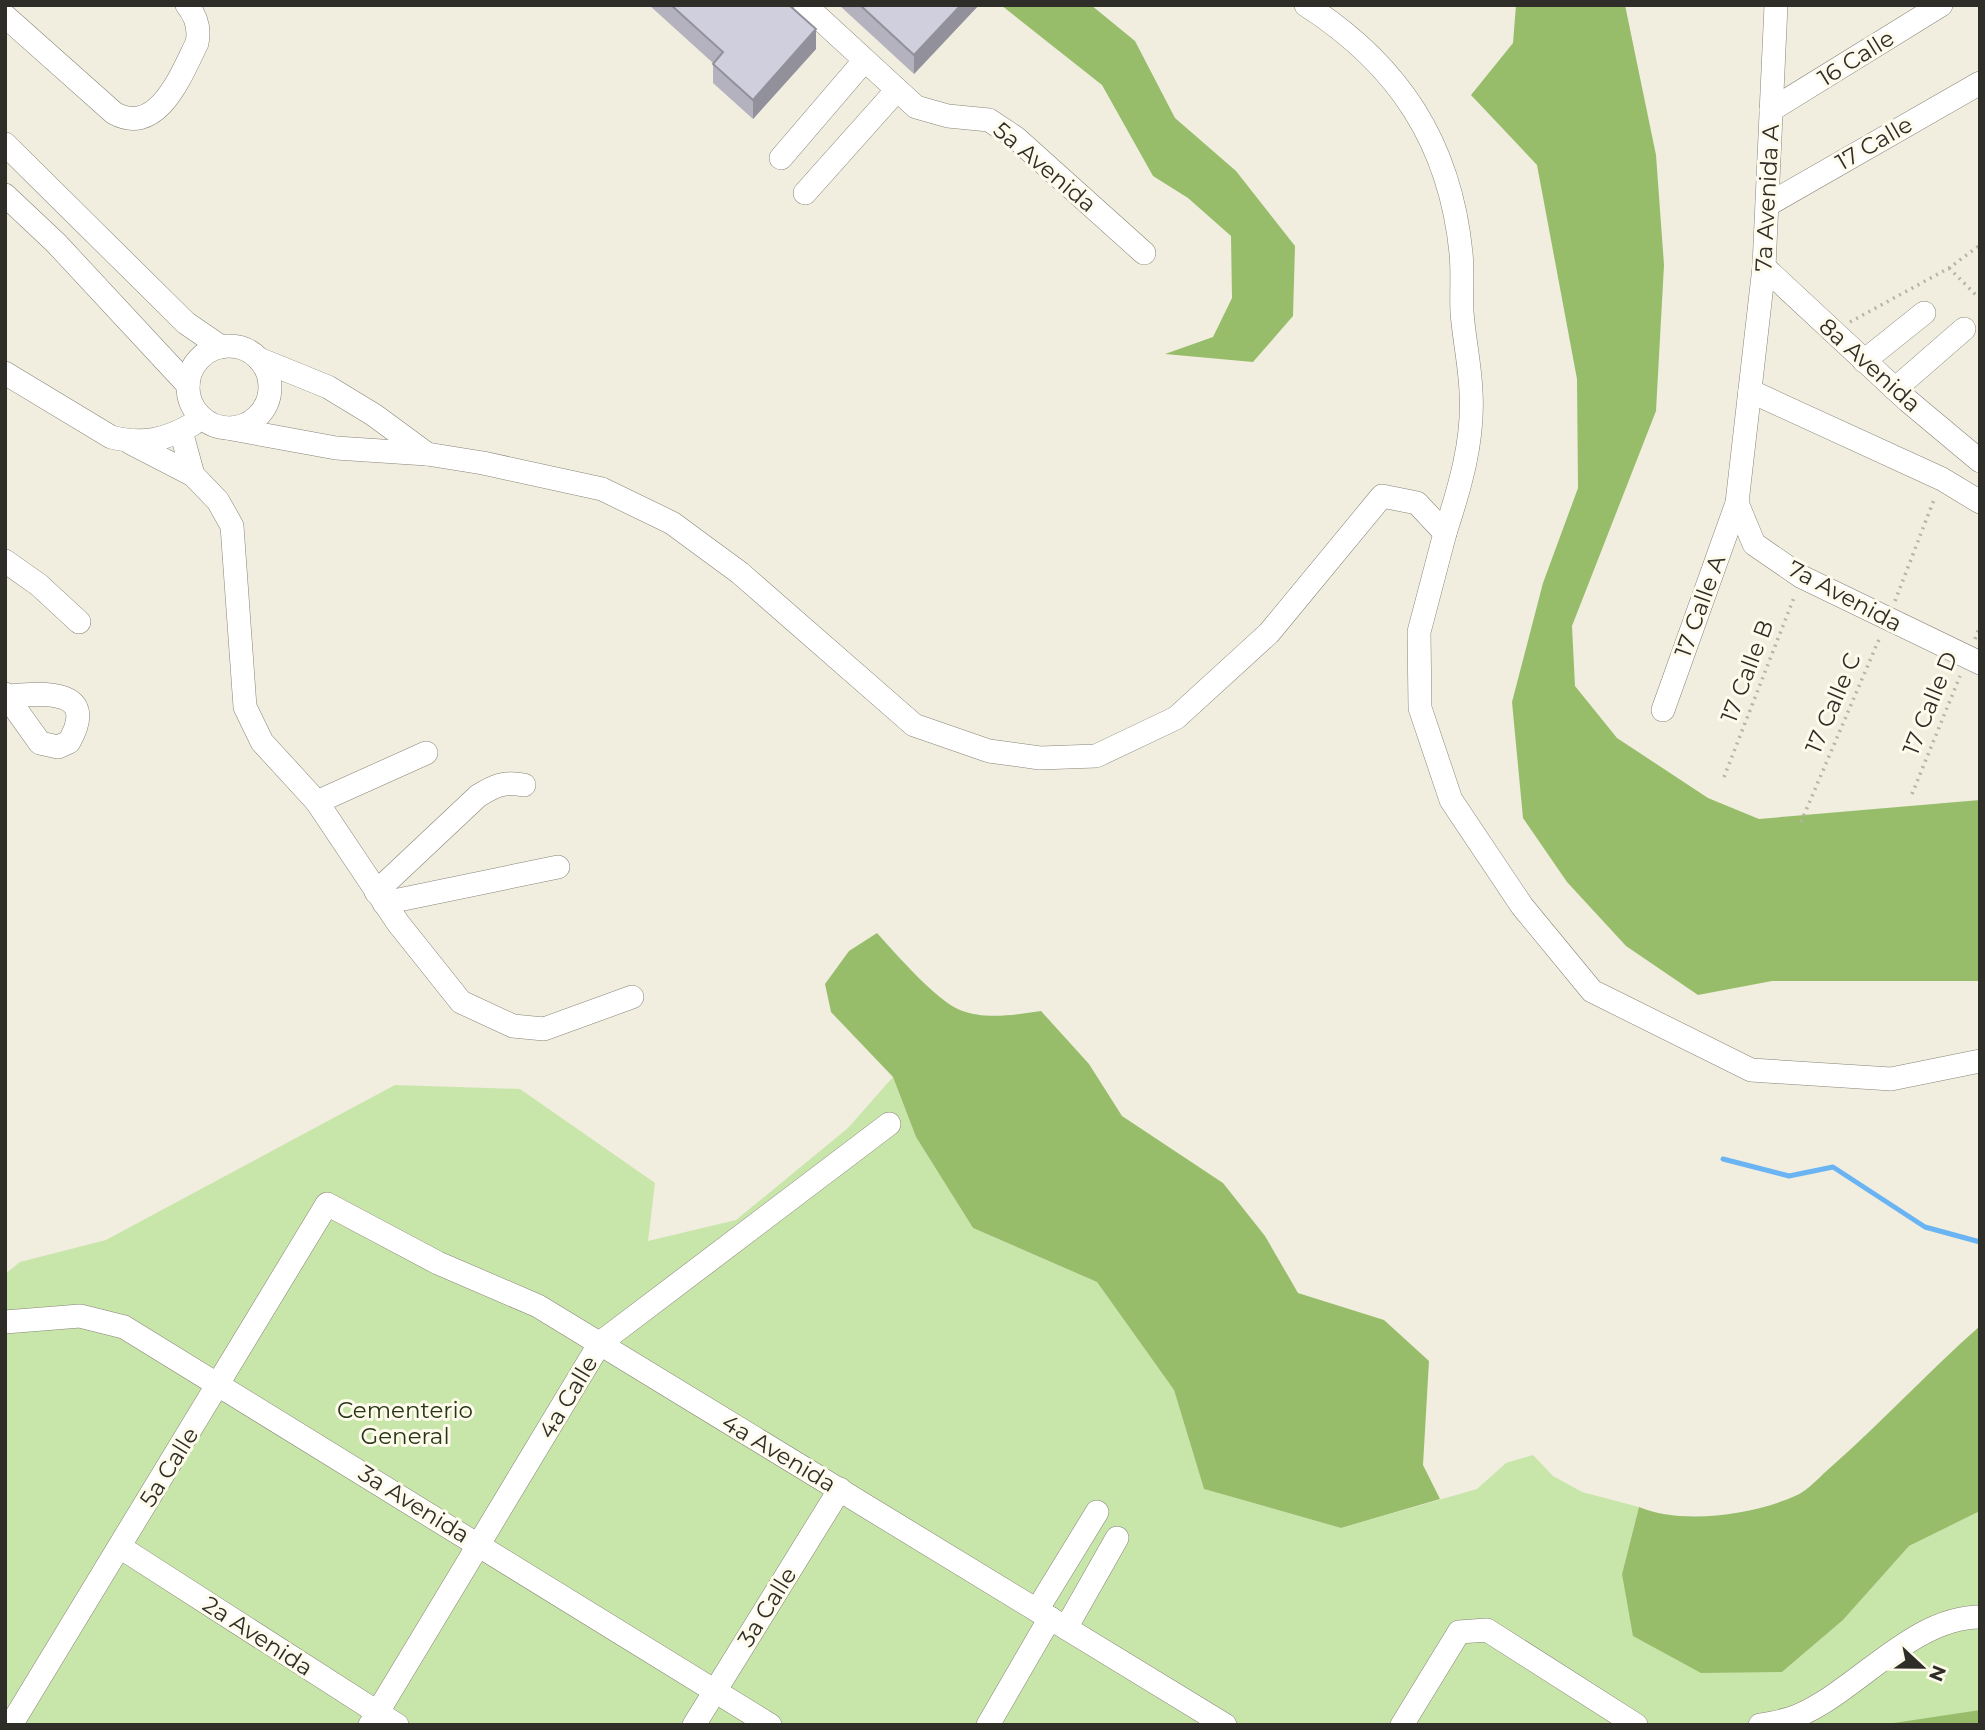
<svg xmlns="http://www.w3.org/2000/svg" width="1985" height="1730" font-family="Montserrat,sans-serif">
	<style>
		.green { fill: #c8e5aa }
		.forest { fill: #97bd6b }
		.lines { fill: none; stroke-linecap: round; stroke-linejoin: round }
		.stream { stroke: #6bb4f3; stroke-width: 5 }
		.minor-casing { stroke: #878477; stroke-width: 24 }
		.path { stroke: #b6b3a7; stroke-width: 3.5; stroke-dasharray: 2 5; stroke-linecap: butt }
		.minor { stroke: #fff; stroke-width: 23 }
		.wall { fill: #b3b2be }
		.shaded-wall { fill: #92919b }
		.building { fill: #d0cfdd; stroke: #92919b; stroke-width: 2 }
		.labels { text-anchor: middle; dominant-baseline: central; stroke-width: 6; stroke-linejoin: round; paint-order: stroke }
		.street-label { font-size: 23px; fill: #2e2d28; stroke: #fefbec }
		.park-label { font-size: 23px; fill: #273614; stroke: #fefbec }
	</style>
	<rect width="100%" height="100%" fill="#f1eedf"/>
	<polygon class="green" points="893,1077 916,1137 973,1228 1097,1282 1174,1390 1204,1489 1341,1528 1477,1489 1506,1463 1533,1455 1553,1476 1582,1492 1639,1507 1622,1574 1782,1672 1843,1620 1909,1546 1980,1511 1980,1710 1893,1725 5,1725 5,1274 20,1262 106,1240 395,1085 520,1089 655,1183 648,1241 736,1220 848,1128"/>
	<g class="forest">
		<polygon points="1001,5 1091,5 1135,41 1175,118 1236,171 1295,246 1293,316 1253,362 1165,354 1213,337 1232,298 1231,236 1188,198 1153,176 1102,85"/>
		<polygon points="1516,5 1625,5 1656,155 1664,265 1656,411 1572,626 1575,686 1617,738 1708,798 1759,819 1980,800 1980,981 1772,981 1698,995 1626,946 1567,882 1523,818 1512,702 1543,583 1578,488 1577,379 1537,165 1471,95 1513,43"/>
		<path d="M 877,933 C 895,953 937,1001 960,1010 C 985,1020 1015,1015 1041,1011 L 1089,1064 L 1122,1116 L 1223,1183 L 1265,1236 L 1298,1293 L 1384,1320 L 1429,1361 L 1423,1465 L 1440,1499 L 1341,1528 L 1204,1489 L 1174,1390 L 1097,1282 L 973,1228 L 916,1137 L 893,1077 L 831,1012 L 825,984 L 849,951 Z"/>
		<path d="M 1980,1326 L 1980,1511 L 1909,1546 L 1843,1620 L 1782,1672 L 1701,1673 L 1633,1636 L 1622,1574 L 1639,1507 C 1682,1525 1752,1515 1795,1496 C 1808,1491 1821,1475 1832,1466 C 1883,1421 1929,1371 1980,1326 Z"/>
		<polygon points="1980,1710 1980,1725 1893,1725 1894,1723"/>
	</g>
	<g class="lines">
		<polyline class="stream" points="1723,1159 1789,1176 1833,1167 1925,1227 1980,1242"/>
		<g class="minor-casing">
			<g id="minor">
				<polyline points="805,5 916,107 948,116 989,120 1016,138 1144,253"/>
				<path d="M 1306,5 C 1399,65 1450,143 1461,253 C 1463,273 1461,293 1462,312 C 1464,339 1470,365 1471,392 C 1474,440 1460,487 1445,533"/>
				<path d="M 5,16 L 114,113 C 158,137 181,75 197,43 C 200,29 196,16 187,5"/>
				<polyline points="1771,110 1941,5"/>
				<polyline points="5,144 186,323 221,347"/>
				<polyline points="781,158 864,61"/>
				<polyline points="805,193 896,91"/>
				<polyline points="5,195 56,243 188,385"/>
				<polyline points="1769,204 1980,83"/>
				<polyline points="1764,267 1907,400 1980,461"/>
				<circle cx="229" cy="387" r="41"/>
				<polyline points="259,359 328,387 374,415 427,454"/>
				<polyline points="1864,361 1924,313"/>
				<path d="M 5,373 L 111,437 C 142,445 166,440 193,424"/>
				<polyline points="1895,389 1964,329"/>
				<polyline points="1750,391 1942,479 1980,502"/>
				<polyline points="227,428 336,448 427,454 483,463 602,489 672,523 740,573 914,725 989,751 1040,758 1096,756 1176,718 1269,633 1382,496 1417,503 1445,533 1419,632 1420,708 1451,800 1522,906 1592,991 1751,1070 1891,1079 1980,1061"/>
				<polyline points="181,431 193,475 218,501 232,526 245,707 262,742 317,802 398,923 461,1002 513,1026 544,1029 632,997"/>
				<polyline points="131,443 193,475"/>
				<polyline points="1737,503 1754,544 1802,577 1980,663"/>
				<polyline points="5,561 39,585 79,622"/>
				<path d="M 5,694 L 40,743 L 58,747 L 69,742 C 100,688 42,693 9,696"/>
				<polyline points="1663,710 1737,503 1764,267 1776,5"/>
				<polyline points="317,802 426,753"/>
				<path d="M 376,892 L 478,796 C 494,786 504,781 524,785"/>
				<polyline points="384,903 558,867"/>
				<polyline points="5,1322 80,1316 124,1327 770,1725"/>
				<polyline points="120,1547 397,1725"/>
				<polyline points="1037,1610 1097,1512"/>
				<polyline points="1066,1628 1117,1538"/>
				<polyline points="11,1725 327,1204 438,1263 538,1306 1225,1725"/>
				<polyline points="370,1725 600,1343 889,1124"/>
				<polyline points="694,1725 840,1489"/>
				<polyline points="988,1725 1050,1618"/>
				<polyline points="1402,1725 1459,1632 1487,1630 1636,1725"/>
				<path d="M 1760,1725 C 1773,1723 1785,1721 1797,1716 C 1856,1692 1912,1617 1980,1617"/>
			</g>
		</g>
		<g class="path">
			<polyline points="1949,268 1980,299"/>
			<polyline points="1850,322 1949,268 1980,245"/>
			<polyline points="1895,601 1935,497"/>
			<polyline points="1975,639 1980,626"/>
			<polyline points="1724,777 1795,595"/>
			<polyline points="1912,794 1960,676"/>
			<polyline points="1801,822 1880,637"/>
		</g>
		<use href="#minor" class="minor"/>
	</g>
	<g class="wall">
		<polygon points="649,5 789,5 816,49 753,119 713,83 713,63"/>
		<polygon points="839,5 979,5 914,74"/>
	</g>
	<g class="shaded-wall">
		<polygon points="961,5 979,5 914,74 914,55"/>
		<polygon points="816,29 816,49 753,119 753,100"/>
	</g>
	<g class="building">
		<polygon points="671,5 789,5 816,29 753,100 713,64 723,52"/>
		<polygon points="860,5 961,5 914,55"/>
	</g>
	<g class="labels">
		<g class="street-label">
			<text transform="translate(1856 58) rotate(-32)">16 Calle</text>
			<text transform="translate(1874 143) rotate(-30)">17 Calle</text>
			<text transform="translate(1045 167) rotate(40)">5a Avenida</text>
			<text transform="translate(1767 198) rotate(-87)">7a Avenida A</text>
			<text transform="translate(1870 365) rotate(42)">8a Avenida</text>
			<text transform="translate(1845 596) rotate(28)">7a Avenida</text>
			<text transform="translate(1700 606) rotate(-70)">17 Calle A</text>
			<text transform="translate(1747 671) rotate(-69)">17 Calle B</text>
			<text transform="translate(1833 703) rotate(-67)">17 Calle C</text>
			<text transform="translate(1930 703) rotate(-68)">17 Calle D</text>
			<text transform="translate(568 1397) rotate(-59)">4a Calle</text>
			<text transform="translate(779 1453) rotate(31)">4a Avenida</text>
			<text transform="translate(169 1467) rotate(-58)">5a Calle</text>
			<text transform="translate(414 1504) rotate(32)">3a Avenida</text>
			<text transform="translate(767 1607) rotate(-58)">3a Calle</text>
			<text transform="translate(258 1636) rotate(33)">2a Avenida</text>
		</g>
		<g class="park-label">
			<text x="405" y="1410">Cementerio<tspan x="405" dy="26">General</tspan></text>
		</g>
	</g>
	<rect width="1985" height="1730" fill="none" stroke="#2e2d28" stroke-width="14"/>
	<g transform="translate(1922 1667) rotate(112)" stroke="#fefbec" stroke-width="5" paint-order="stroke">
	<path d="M0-5L12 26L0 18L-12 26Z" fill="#2e2d28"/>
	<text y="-10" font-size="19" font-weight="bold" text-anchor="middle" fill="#2e2d28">N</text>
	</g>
</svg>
